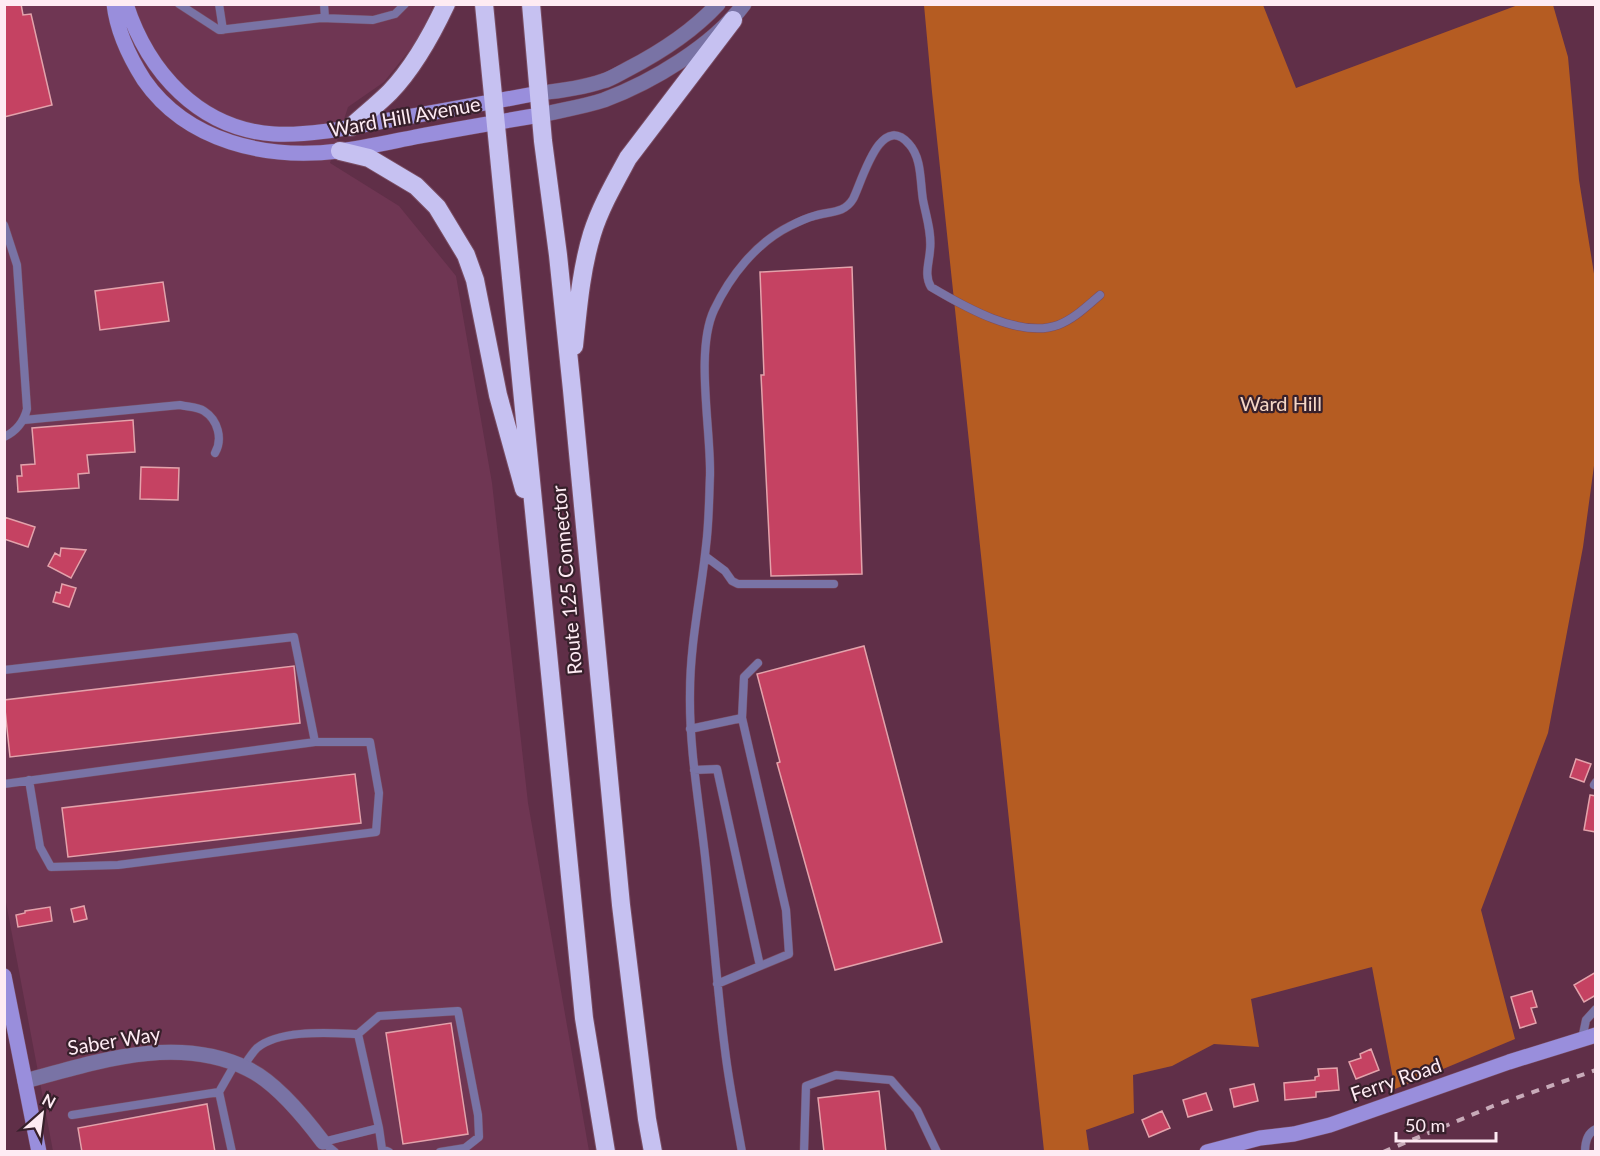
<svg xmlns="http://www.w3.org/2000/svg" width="1600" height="1156" viewBox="0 0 1600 1156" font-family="Lato,sans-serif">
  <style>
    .built { fill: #6f3653 }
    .forest { fill: #b55c22 }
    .building { fill: #c54262; stroke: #e3a2ab; stroke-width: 1.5 }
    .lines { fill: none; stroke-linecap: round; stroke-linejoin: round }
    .lane-casing { stroke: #794d63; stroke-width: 9 }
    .street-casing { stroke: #794d63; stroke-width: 16 }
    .secondary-casing { stroke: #794d63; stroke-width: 16 }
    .highway-casing { stroke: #794d63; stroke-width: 20 }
    .lane { stroke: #7973a5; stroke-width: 8 }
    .street { stroke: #7973a5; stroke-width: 15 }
    .secondary { stroke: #998edc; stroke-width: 15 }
    .highway { stroke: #c6c1f1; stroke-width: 18 }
    .rail { stroke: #c8abb9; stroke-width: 4; stroke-dasharray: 8 8; stroke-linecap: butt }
    .labels { text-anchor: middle; stroke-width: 4.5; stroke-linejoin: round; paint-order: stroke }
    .street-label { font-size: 20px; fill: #feebf3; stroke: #37202b }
    .park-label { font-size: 20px; fill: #f4d6c6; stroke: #37202b }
  </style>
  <rect width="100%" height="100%" fill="#602f48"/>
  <path class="built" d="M4,5H433L420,37L384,82L348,107L330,163L399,206L456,276L492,483L528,803L589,1151H53L4,892Z"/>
  <path class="forest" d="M924,5H1263L1296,88L1518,5H1553L1568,57L1579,180L1595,280L1596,451L1583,547L1548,733L1481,910L1515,1039L1395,1089L1372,967L1251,999L1259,1047L1214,1044L1172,1066L1133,1075L1134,1113L1086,1130L1089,1151H1044L932,92Z"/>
  <path class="building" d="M4,4H21L23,15L31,14L52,105L4,117Z
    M852,267L862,574L771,576L761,375H764L760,272Z
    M163,282L169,321L100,330L95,291Z
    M133,420L135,452L87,455L89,473L78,474L79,488L18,492L17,476H22L21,465L35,464L32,428Z
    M141,467L179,468L178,500L140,499Z
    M4,517L35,527L28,547L4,539Z
    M61,548L86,550L71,578L48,566L55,553L60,556Z
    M62,584L76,588L69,607L53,602L56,592L60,593Z
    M864,646L942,942L835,970L777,763L780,762L757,674Z
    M294,666L300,723L10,757L4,700Z
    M1576,759L1591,764L1584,782L1570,777Z
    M355,774L361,823L68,857L62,808Z
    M1590,795L1596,796V832L1584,830Z
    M84,906L87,919L74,922L71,909Z
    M50,907L52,921L18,927L16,915L25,913V911Z
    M1596,972V995L1584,1002L1574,985Z
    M1532,991L1537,1007L1531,1008L1536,1023L1520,1028L1511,997Z
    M451,1023L468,1134L403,1144L386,1033Z
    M1371,1049L1379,1070L1356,1079L1349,1062L1361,1058L1360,1054Z
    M1337,1068L1339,1090L1316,1092V1097L1285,1100L1284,1083L1315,1080V1077L1319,1076L1318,1069Z
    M1254,1084L1258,1101L1234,1107L1230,1089Z
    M879,1091L886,1152H824L818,1098Z
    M1206,1093L1212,1110L1188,1117L1183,1100Z
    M207,1104L215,1152H82L78,1128Z
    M1162,1111L1170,1128L1149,1137L1142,1120Z"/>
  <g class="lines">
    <defs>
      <path id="lane" d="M179,4L219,30L321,18L373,20L395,14L405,4
        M219,4L223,30
        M324,4L325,18
        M4,225L17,265L27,409C24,421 17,431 4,437
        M24,420L180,405C188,407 198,407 204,411C218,420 223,439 215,453
        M705,556L725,571L732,581L738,584H834
        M4,670L294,637L315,742L4,784
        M742,718L744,677L758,663
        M690,729L742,718L786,910L789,954L717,984
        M694,770L717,769L760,966
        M29,780L40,847L51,867L118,865L376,832L379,793L370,742H315
        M1594,785L1596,782
        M358,1034L379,1016L458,1011L478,1115L479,1137L465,1148L440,1152
        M1582,1039L1586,1020L1596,1009
        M243,1067C247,1061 252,1053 257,1048C280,1029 330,1033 358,1034L379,1128L323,1142
        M219,1092L232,1152
        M72,1115L219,1092L235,1064
        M379,1128L382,1149L389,1152
        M323,1142L335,1152
        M742,1152C736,1118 729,1084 725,1050C717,989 713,927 706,865C700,807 689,751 690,693C690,643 701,595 706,546C709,523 709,499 710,475C711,429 695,351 714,310C730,276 756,243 790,226C798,222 806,218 814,216C829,211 844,214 853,199C862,182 880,111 909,144C922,158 920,182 923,200C926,216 932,233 930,250C929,264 924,275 931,287C963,306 1020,339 1058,325C1074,319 1087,306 1100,295
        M804,1152L806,1086L836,1075L891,1080L917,1110L937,1152
        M1585,1152C1585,1143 1587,1133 1596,1129"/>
      <path id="street" d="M539,93C560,91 582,88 603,81C611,79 620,73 628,69C661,52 692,32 718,4
        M540,115C561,110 583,107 604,100C652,82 713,46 744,4
        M25,1081C96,1062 177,1034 248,1069C275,1082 305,1118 323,1142"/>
      <path id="secondary" d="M114,4C117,31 130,58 144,80C187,142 267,160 339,151C364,148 390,142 415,137C457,129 498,122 540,115
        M126,4C148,72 199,129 274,134C314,136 356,126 395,119C443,111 491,102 539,93
        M4,976L39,1152
        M1207,1152L1260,1138L1294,1134L1330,1125L1509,1062L1596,1035"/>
      <path id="highway" d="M484,4L584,1018L606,1152
        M531,4L543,141L558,255L572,390L621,905L647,1119L653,1152
        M351,127C364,115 378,104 390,92C414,67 431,36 446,4
        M340,151L369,158L416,186L437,207L466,255L475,280L498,395L524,489
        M574,346C578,308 581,270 592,234C600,208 615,182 628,158L733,20"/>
    </defs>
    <use href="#lane" class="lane-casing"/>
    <use href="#street" class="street-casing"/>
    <use href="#secondary" class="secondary-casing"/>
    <use href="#highway" class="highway-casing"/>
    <use href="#lane" class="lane"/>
    <use href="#street" class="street"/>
    <use href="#secondary" class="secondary"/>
    <use href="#highway" class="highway"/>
    <path class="rail" d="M1383,1152L1493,1106L1596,1070"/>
  </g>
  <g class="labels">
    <g class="street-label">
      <text transform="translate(405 117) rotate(-10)" y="7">Ward Hill Avenue</text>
      <text transform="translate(567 580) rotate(-95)" y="7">Route 125 Connector</text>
      <text transform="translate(114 1041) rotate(-9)" y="7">Saber Way</text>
      <text transform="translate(1396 1080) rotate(-19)" y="7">Ferry Road</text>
    </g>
    <g class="park-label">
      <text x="1281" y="411">Ward Hill</text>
    </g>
  </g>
  <rect width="1600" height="1156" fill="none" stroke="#feebf3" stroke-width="12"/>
  <g transform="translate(42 1114) rotate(28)" stroke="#37202b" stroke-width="4.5" paint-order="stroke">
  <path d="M0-4.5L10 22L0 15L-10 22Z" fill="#feebf3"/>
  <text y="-9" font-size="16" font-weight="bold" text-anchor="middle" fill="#feebf3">N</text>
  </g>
  <path d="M1396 1132v9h100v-9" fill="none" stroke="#feebf3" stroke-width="3"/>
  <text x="1405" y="1132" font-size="18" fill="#feebf3" stroke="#37202b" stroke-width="4.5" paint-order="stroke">50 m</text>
</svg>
